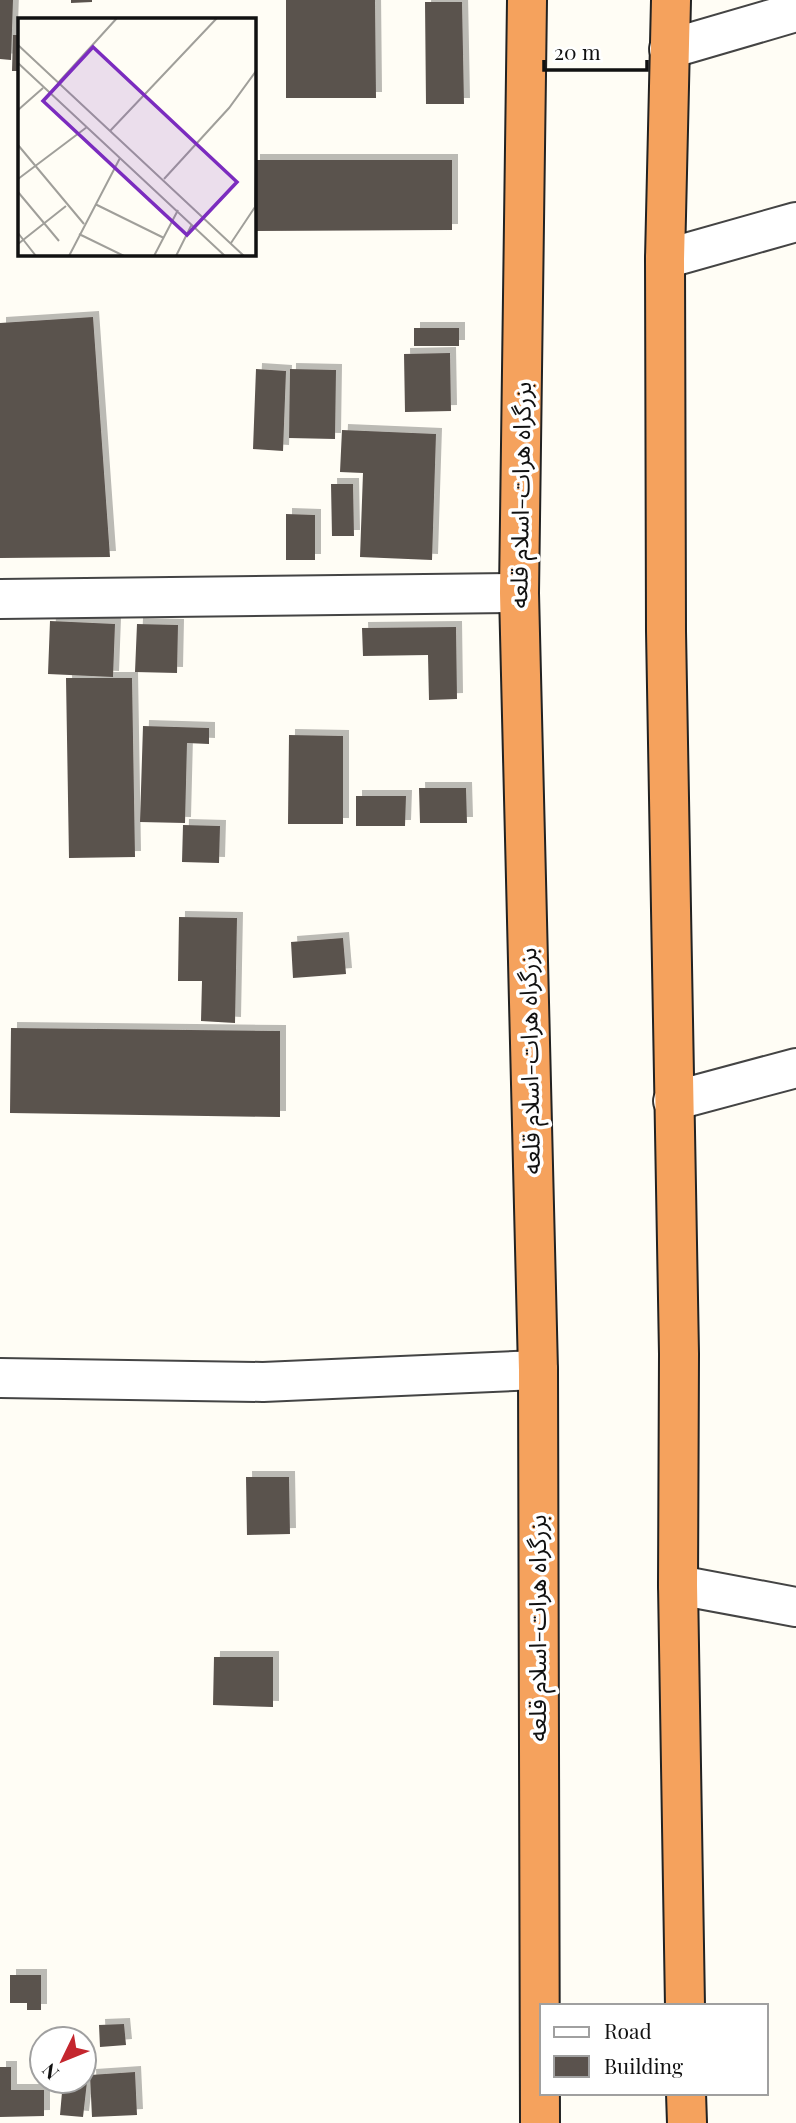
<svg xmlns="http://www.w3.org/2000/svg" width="796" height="2123" viewBox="0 0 796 2123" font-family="'Playfair Display','Noto Sans Arabic',serif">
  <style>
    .building { fill: #5a524d; filter: url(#shadow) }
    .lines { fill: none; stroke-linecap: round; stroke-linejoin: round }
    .minor-casing { stroke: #444; stroke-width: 42 }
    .highway-casing { stroke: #222; stroke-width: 42 }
    .minor { stroke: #fff; stroke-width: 38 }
    .highway { stroke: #f5a25d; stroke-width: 38 }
    .labels { text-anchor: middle; stroke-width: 7; stroke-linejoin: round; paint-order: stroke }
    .street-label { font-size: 24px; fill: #111; stroke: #fff }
    .inset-road { fill: none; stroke: #a09f9a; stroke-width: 2 }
    .view { fill: #7b2cbf; fill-opacity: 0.15; stroke: #7b2cbf; stroke-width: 3.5 }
    .inset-edge { fill: none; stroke: #111; stroke-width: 3.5 }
  </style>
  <defs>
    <filter id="shadow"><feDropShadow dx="6" dy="-6" stdDeviation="0" flood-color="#0004"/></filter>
  </defs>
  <rect width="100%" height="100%" fill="#fffdf5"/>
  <path class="building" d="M0,0H13L11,60L0,59Z
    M71,0H92V2L71,3Z
    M286,0H375L376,98H286Z
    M425,2H462L464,104H426Z
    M13,35H19V71H12Z
    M254,160H452V230L254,231Z
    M93,317L110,557L0,558V323Z
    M414,328H459V346H414Z
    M450,353L451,411L405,412L404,354Z
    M256,369L286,371L283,451L253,449Z
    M290,369L336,370L335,439L289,438Z
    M342,430L436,434L432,560L360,557L363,473L340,472Z
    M331,484H353L354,536H332Z
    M286,514L315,515V560H286Z
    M50,621L115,624L113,677L48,674Z
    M137,624L178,625L177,673L135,672Z
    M456,627L457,699L429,700L428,655L363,656L362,628Z
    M66,678H132L135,857L69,858Z
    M143,726L209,728V744L187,743L185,823L140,822Z
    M289,735L343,736V824H288Z
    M419,788H466L467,823H420Z
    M356,796H406L405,826H356Z
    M183,825L220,826L219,863L182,862Z
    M179,917L237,918L235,1023L201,1021L202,981H178Z
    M343,938L346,974L293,978L291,942Z
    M11,1028L280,1031V1117L10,1113Z
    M246,1477H289L290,1534L247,1535Z
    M214,1657H273V1707L213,1705Z
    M10,1975H41V2010H27V2003H10Z
    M124,2024L126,2045L100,2047L99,2025Z
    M84,2064H89L83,2117L60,2115L63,2081H84Z
    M0,2067H11V2090H44V2116L0,2117Z
    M135,2072L137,2115L92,2117L90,2075Z"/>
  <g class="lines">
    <defs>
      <path id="minor" d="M669,49L796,12
        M665,259L796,222
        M0,599L519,593
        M673,1101L796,1068
        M0,1378L263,1382L538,1370
        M678,1585L796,1607"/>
      <path id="highway" d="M527,0L519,593L538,1370L540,2123
        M671,0L665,259L666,631L679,1354L678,1585L685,2006
        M686,2093L687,2123"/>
    </defs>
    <use href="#minor" class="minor-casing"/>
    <use href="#highway" class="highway-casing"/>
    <use href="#minor" class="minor"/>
    <use href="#highway" class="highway"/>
  </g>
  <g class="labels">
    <g class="street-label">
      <text transform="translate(521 495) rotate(-89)" y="8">بزرگراه هرات-اسلام قلعه</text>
      <text transform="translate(530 1061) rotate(-91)" y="8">بزرگراه هرات-اسلام قلعه</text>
      <text transform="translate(538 1628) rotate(-90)" y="8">بزرگراه هرات-اسلام قلعه</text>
    </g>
  </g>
  <g transform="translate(18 18)">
    <rect width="238" height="238" fill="#fffdf5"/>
    <path class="inset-road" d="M0,27L226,238M0,45L207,238M40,65L99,0M0,92L25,70M92,113L199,0M0,127L66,206M0,161L69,109M146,161L211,90L238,53M0,174L41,223M77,186L146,220M0,215L18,238M61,216L106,238M213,225L237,189L238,145M0,226L48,188M51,238L102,140M136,238L160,192M158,238L174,206"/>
    <path class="view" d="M75,29L219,164L169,217L25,83Z"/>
    <rect width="238" height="238" class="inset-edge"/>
  </g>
  <rect x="540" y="2004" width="228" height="91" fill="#ffffff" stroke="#a0a0a0" stroke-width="2"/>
  <rect x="554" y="2027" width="35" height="10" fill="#ffffff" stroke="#a0a0a0" stroke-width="2"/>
  <text x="604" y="2039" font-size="21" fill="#111111">Road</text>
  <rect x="554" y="2056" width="35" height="21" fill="#5a524d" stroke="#a0a0a0" stroke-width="2"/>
  <text x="604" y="2074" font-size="21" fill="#111111">Building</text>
  <g transform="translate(63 2060) rotate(227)"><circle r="33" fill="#ffffff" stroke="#a0a0a0" stroke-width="2"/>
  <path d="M0-5L12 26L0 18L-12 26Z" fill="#c4262e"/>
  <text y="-10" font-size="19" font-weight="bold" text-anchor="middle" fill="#111111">N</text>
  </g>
  <path d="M544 60v10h103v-10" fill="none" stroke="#111111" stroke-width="3.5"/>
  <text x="554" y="60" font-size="21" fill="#111111" stroke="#ffffff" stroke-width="5" paint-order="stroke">20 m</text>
</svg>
